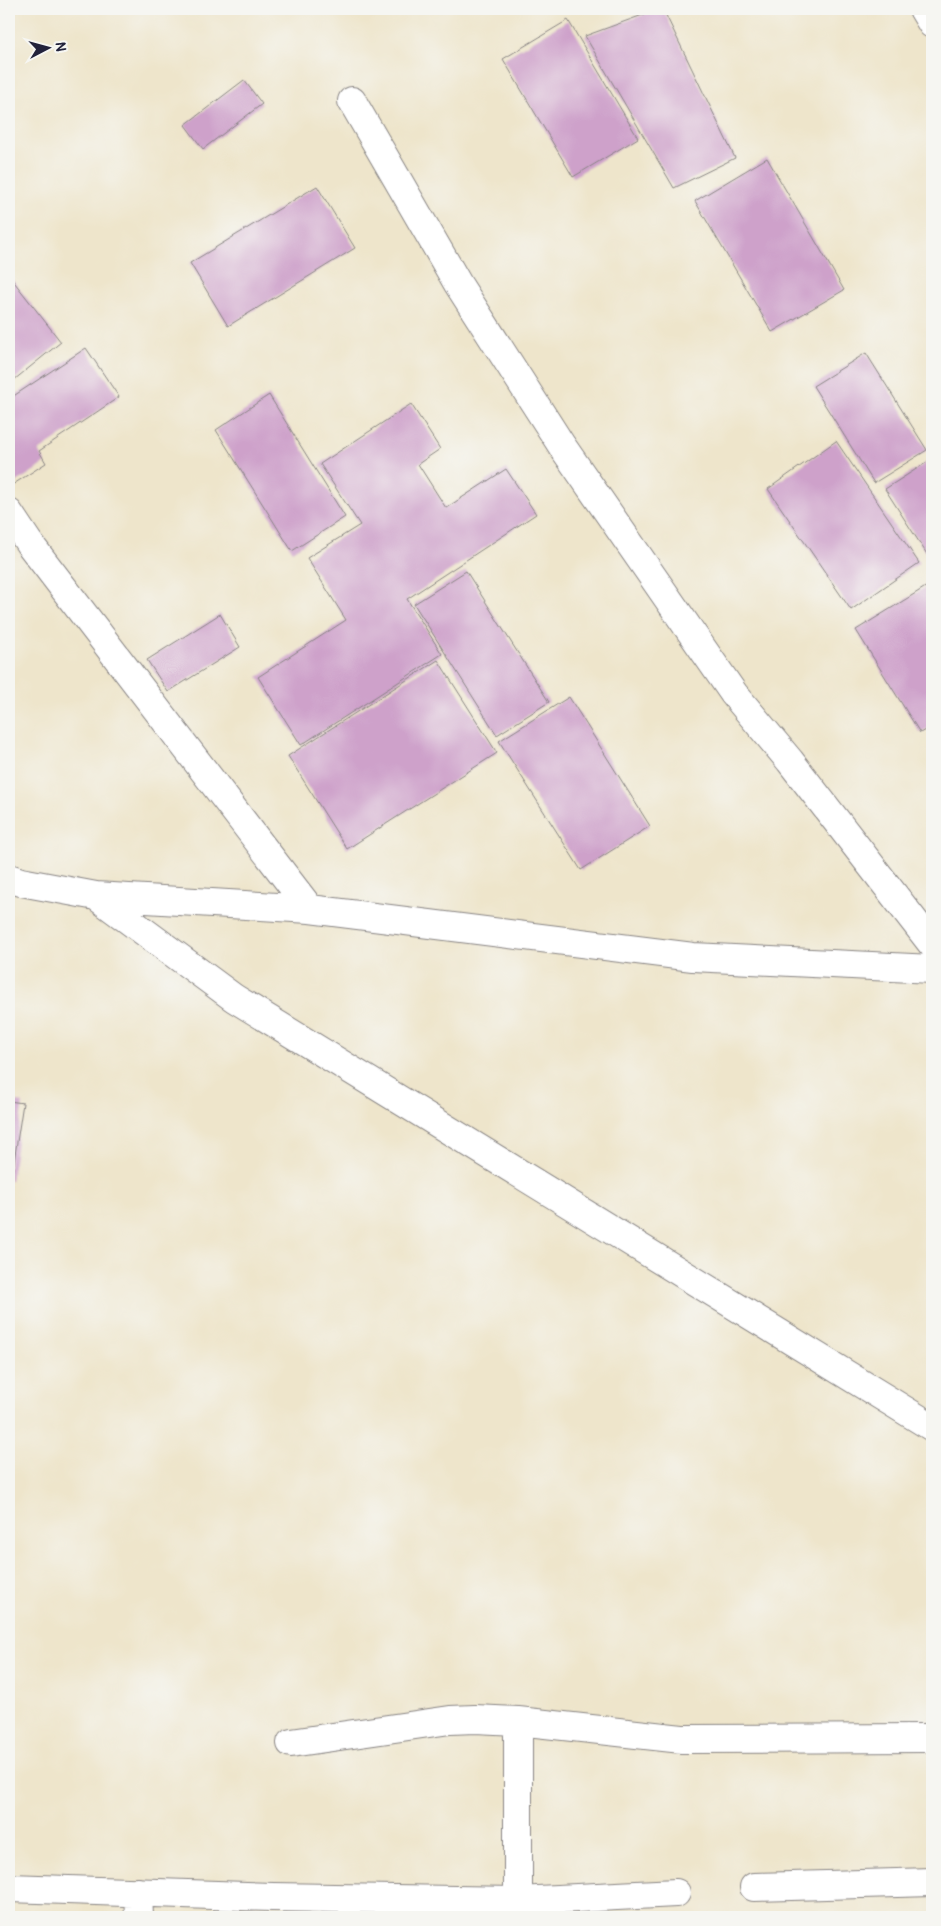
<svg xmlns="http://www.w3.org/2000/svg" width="941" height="1926" viewBox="0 0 941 1926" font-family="Pangolin,sans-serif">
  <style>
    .building { fill: #cea1ca }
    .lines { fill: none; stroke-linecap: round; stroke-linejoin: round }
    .minor-casing { stroke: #888483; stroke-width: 30 }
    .minor { stroke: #fff; stroke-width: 28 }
  </style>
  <rect width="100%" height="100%" fill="#f6f6f2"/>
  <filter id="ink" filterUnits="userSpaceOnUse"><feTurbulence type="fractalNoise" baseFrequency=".02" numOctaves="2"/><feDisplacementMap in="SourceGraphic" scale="10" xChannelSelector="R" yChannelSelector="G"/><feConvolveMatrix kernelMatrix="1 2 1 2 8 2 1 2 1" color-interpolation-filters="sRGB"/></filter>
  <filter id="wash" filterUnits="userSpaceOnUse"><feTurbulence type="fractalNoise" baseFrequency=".0096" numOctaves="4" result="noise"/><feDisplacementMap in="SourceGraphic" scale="20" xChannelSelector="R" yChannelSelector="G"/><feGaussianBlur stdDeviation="1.12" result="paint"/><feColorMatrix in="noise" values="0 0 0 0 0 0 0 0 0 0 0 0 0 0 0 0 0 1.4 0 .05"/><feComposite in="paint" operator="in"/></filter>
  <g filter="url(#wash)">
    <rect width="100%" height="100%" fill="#eee5cb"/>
    <g id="blocks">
      <path class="building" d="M659,9H663L735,158L674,188L585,36Z
        M568,20L638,138L573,177L503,59Z
        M244,80L262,104L203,149L185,125Z
        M767,158L844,290L772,332L695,201Z
        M317,186L355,248L228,326L190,263Z
        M11,278L61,342L9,384V279Z
        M86,348L119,397L39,451L46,463L9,487V399Z
        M866,353L927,450L874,483L813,386Z
        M269,395L345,517L292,551L216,430Z
        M411,404L440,449L418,464L446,508L506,469L536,514L407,599L442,654L301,745L258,677L346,620L307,558L360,525L320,464Z
        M836,441L919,563L851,610L768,489Z
        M932,459V562L885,489Z
        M466,571L549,702L497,735L414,604Z
        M932,583V726L920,733L856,630Z
        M220,614L240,647L168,692L147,660Z
        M438,660L497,753L347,849L288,756Z
        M569,697L650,826L581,870L499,741Z
        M9,1101L23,1103L11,1181H9Z"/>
    </g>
  </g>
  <g filter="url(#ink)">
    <use href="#blocks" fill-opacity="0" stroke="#888483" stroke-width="1"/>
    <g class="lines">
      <defs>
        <path id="minor" d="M923,9L932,24
          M352,101L458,284L562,446L734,694L790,761L932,944
          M9,513L29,543L310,909
          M9,878L21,882L96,896L310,909L693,957L932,969
          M96,896L234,998L932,1427
          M291,1743L450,1720L475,1719L518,1721L682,1739L932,1738
          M754,1887L932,1882
          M9,1888L273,1897L518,1901L676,1893
          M138,1892L139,1917
          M518,1917V1721"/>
      </defs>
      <use href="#minor" class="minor-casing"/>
      <use href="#minor" class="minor"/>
    </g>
  </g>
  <rect width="941" height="1926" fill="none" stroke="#f6f6f2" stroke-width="30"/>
  <g transform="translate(48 48) rotate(84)" stroke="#f6f6f2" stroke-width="4" paint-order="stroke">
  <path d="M0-4L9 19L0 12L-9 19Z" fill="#22223b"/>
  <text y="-8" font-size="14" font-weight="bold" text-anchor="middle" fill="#22223b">N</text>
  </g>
</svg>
